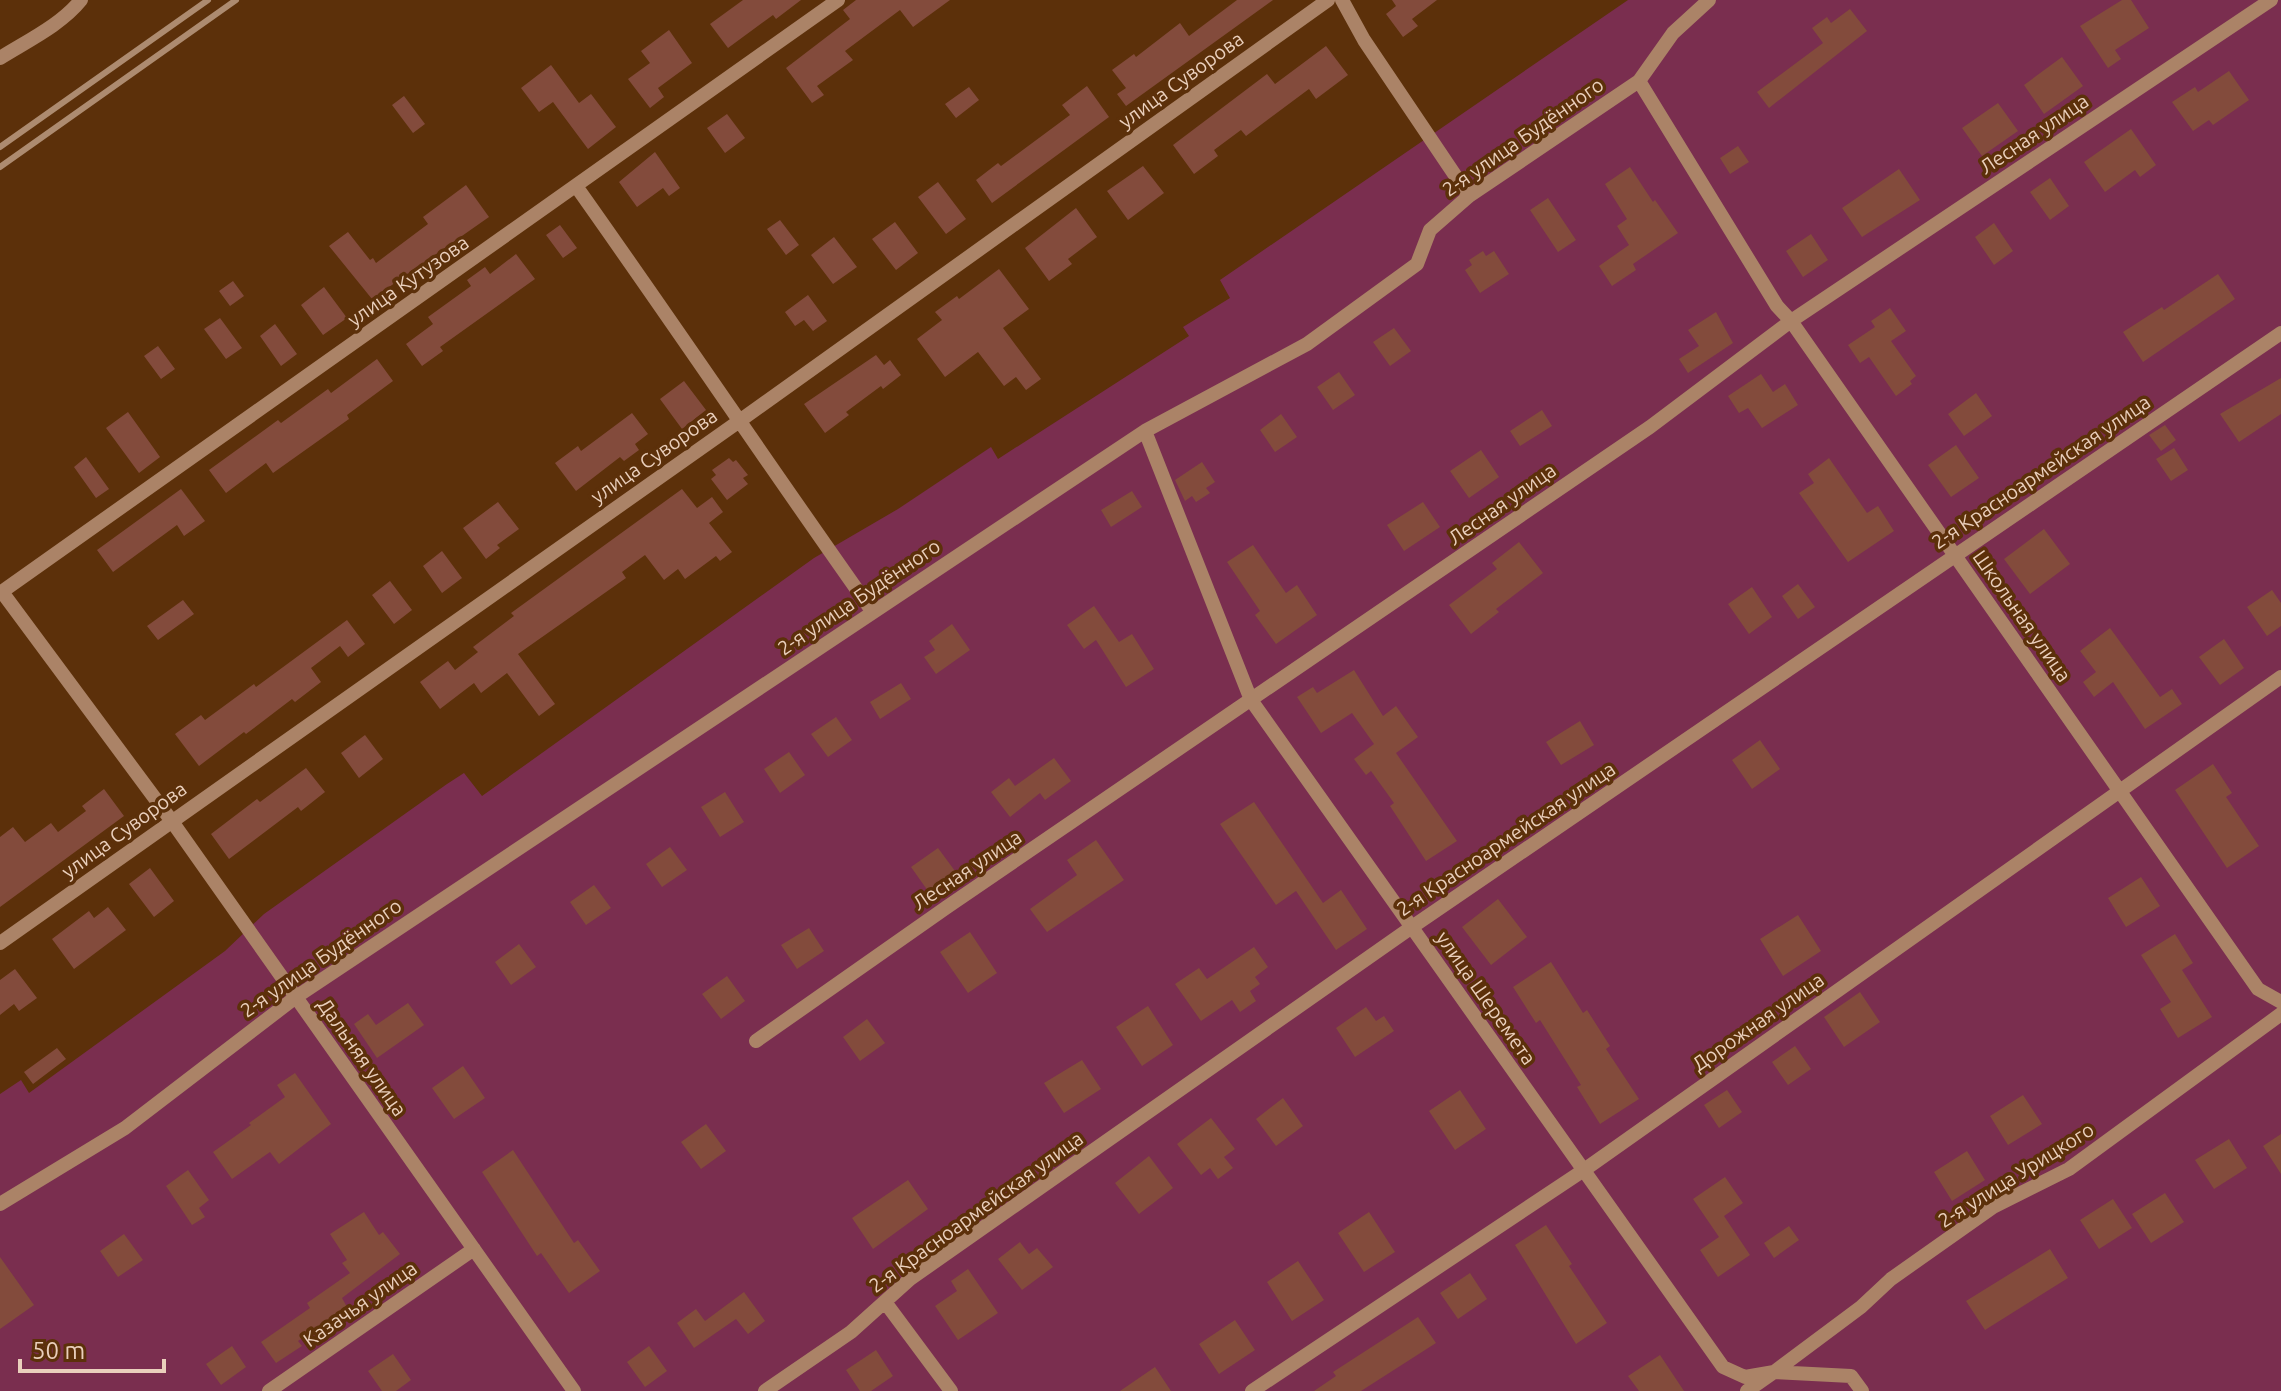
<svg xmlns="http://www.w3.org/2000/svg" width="2281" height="1391" viewBox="0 0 2281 1391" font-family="Ubuntu,sans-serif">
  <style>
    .green { fill: #7a2e4f }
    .building { fill: #834b3c }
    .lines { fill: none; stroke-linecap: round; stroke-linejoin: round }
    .minor { stroke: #ab8367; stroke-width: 14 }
    .rail { stroke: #ad8b70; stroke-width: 6 }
    .labels { text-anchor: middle; stroke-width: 7; stroke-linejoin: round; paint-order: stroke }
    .street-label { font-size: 20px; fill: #eacfbc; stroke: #5c300a }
  </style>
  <rect width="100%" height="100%" fill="#5c300a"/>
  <path class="green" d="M1628,0H2281V1391H0V1094L21,1080L29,1093L225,951L264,914L447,784L464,773L482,796L814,558L898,509L991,447L998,459L1189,336L1183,327L1230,298L1220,280Z"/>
  <path class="building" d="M743,0H801L776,19L773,15L728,48L710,24Z
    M856,0H950L913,27L900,10L845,51L853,60L817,86L824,95L812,103L786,68L850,19L843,10Z
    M1237,0H1273L1126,106L1117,94L1126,88L1112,70L1134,54L1136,57L1180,23L1189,36Z
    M1392,0H1437L1412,19L1418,26L1403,37L1386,14L1396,6Z
    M2122,0H2131L2149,28L2115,50L2121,59L2108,68L2080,26Z
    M1850,9L1867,31L1769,108L1757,92L1823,43L1812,28L1827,17L1831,23Z
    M669,30L692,63L658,88L664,97L650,108L628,79L650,63L641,51Z
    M1326,46L1348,75L1316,99L1309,89L1246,136L1241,130L1214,150L1218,156L1194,174L1173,145L1267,74L1275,84Z
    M2062,57L2083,86L2044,114L2024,85Z
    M551,65L579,103L591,94L616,127L588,149L553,102L539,112L521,88Z
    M2229,71L2249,100L2213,125L2209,120L2193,131L2172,102L2195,87L2198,92Z
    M1087,86L1109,117L992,203L976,180L998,163L1001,166L1070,115L1062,105Z
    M969,87L979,100L956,118L945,104Z
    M404,96L425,124L413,133L392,105Z
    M1998,103L2018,131L1982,156L1962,128Z
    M727,114L745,138L725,153L707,128Z
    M2131,129L2156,165L2140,177L2135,170L2105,192L2084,162Z
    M1738,146L1749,162L1730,174L1720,158Z
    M655,152L680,188L669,196L663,188L637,207L619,182Z
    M1143,166L1164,193L1128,220L1107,191Z
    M1630,167L1653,202L1655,200L1678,233L1633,264L1636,270L1612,286L1599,266L1629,245L1617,226L1627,219L1605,184Z
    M1899,169L1920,200L1862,237L1842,208Z
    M2050,178L2069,206L2050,220L2030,192Z
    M938,182L966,219L946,234L918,197Z
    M466,185L489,217L372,299L329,246L348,232L370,260L373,258L376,263L428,224L423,217Z
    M1548,198L1576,240L1558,252L1530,210Z
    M1076,208L1097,237L1068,259L1072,264L1049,281L1025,248Z
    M780,220L799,245L786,255L767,229Z
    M895,222L918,253L896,270L872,239Z
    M1994,223L2013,251L1994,265L1975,237Z
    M560,225L577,248L563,258L546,235Z
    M1811,234L1828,260L1803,277L1786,251Z
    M834,237L857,267L833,284L811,255Z
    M1483,251L1486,256L1494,251L1509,274L1480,293L1465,270L1472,265L1469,260Z
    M516,254L535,279L440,347L443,351L422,366L406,344L433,324L428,317L471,286L467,280L485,267L490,274Z
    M999,269L1029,309L1003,328L1041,379L1026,390L1016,377L1004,386L978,352L945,377L917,339L942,320L935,312L957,296L959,299Z
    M2218,274L2235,299L2143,362L2123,332L2162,307L2164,310Z
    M233,281L244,296L230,306L219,291Z
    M324,287L347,318L323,335L301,305Z
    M808,295L827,321L813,331L804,320L795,326L785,312Z
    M1890,308L1906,331L1891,341L1916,376L1910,381L1912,384L1896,396L1869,357L1860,363L1848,345L1875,327L1871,321Z
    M1716,312L1733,343L1688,373L1679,359L1699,346L1688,330Z
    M220,318L242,348L226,359L204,329Z
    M275,324L297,354L281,366L260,336Z
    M1394,328L1411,351L1390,366L1373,342Z
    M158,346L175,369L161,379L144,356Z
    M876,355L884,365L890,360L901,375L883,389L881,386L846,412L849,415L825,433L804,404Z
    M377,359L393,381L347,415L349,419L273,473L266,463L226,493L209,470L278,420L281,423L328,389L331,393Z
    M1339,372L1355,395L1333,410L1317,387Z
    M1761,374L1773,392L1785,384L1798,405L1762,428L1748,408L1739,413L1728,396Z
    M2281,378V414L2239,442L2220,414Z
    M684,381L706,410L682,429L660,399Z
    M1976,393L1992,416L1964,436L1948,414Z
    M1542,410L1552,426L1520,446L1510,431Z
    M128,412L160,457L139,473L106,428Z
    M632,413L648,434L635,444L639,450L624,461L620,457L576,491L555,463L578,446L581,451Z
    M1281,414L1297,437L1275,452L1260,430Z
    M2165,425L2176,440L2161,451L2149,435Z
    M1956,445L1979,478L1951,497L1928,465Z
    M2174,448L2188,470L2171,481L2156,459Z
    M1481,450L1499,477L1469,498L1450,471Z
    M86,457L109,489L96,498L74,467Z
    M729,458L733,462L736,460L748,475L743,478L748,484L727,500L711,479L716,475L712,470Z
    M1829,458L1867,513L1878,506L1894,531L1848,562L1799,493L1814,483L1808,474Z
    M1202,462L1215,482L1206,488L1210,493L1196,502L1192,496L1185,501L1175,480Z
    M181,489L205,521L184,536L177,525L113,572L97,550Z
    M682,489L697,508L712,497L723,512L709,523L732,552L720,561L716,556L685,579L678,569L664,580L645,555L622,572L626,578L518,654L555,704L539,716L507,673L481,693L474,683L440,709L420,682L448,661L455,670L478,652L473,647L514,616L511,613Z
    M1132,491L1142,507L1111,527L1101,510Z
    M498,502L519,529L497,545L500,548L486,559L463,528Z
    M1423,502L1440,527L1404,551L1387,525Z
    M2044,529L2070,564L2030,594L2004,559Z
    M1519,542L1543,573L1496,609L1499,612L1471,634L1449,605L1497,569L1492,563Z
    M1253,545L1286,593L1297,585L1317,615L1276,644L1255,615L1260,611L1227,562Z
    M442,551L462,578L442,593L423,566Z
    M390,581L412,610L394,624L372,595Z
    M1798,584L1815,607L1798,619L1782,596Z
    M1752,587L1772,617L1749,634L1728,604Z
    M2272,590L2281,603V626L2267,636L2247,607Z
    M183,600L194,614L158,640L147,626Z
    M1094,606L1119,642L1132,634L1154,669L1126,687L1096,640L1084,649L1067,625Z
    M347,620L365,644L348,657L340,646L311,668L321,682L295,702L292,699L246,734L244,732L199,766L175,734L201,715L205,720L254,684L256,687Z
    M952,624L970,650L936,674L924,657L935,650L929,641Z
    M2110,628L2160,697L2172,689L2182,704L2145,729L2113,682L2094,697L2083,682L2096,672L2080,651Z
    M2224,639L2244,668L2220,685L2199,657Z
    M1354,670L1383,716L1396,706L1418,737L1396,753L1457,841L1426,861L1390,806L1394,803L1371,771L1366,775L1354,759L1374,744L1352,713L1321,733L1297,697L1313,687L1317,693Z
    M901,683L911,699L880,719L870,702Z
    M836,717L852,740L828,757L811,734Z
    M1580,721L1594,745L1561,765L1546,742Z
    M365,735L383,759L359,778L341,753Z
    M1760,740L1780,769L1752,789L1732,760Z
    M789,752L805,775L780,793L764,769Z
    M1054,758L1071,781L1045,800L1040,793L1010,817L991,792L1009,778L1015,786Z
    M2213,764L2232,793L2226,797L2259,846L2227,868L2175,790Z
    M306,768L325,792L301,811L298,807L229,859L211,834L257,799L260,802Z
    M104,789L124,816L0,907V837L13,827L25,842L51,823L58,832L86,811L82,806Z
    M725,792L744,822L720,837L701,807Z
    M1254,802L1323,903L1341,890L1367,929L1336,950L1296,891L1276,905L1220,824Z
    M1096,840L1124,880L1047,932L1030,909L1077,875L1067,860Z
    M670,847L687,870L662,887L646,864Z
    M938,848L955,871L928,891L911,867Z
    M150,868L174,901L154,917L129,884Z
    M2141,877L2160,906L2126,927L2108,898Z
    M594,885L611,908L586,925L570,902Z
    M1498,899L1527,937L1491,965L1462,927Z
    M108,907L126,930L74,969L52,939L89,911L94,918Z
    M1798,915L1821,951L1783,976L1760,939Z
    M809,928L824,951L797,969L781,945Z
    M970,932L997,973L968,993L940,952Z
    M2175,934L2193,963L2182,970L2212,1017L2178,1038L2160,1009L2171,1002L2141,955Z
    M519,944L536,967L511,985L495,962Z
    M1254,947L1268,967L1255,977L1260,984L1250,991L1256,1001L1240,1012L1232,1000L1201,1021L1175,984L1199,968L1207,979Z
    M1551,962L1583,1013L1587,1010L1610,1046L1606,1049L1639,1099L1600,1124L1577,1087L1581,1085L1540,1020L1536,1023L1513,987Z
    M15,969L37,998L19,1011L14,1004L0,1015V980Z
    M727,976L745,1001L721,1019L702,994Z
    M1860,992L1880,1022L1844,1047L1824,1017Z
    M408,1003L424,1025L377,1058L354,1024L368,1014L376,1025Z
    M1148,1006L1173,1045L1142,1066L1116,1027Z
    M1366,1007L1376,1021L1384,1016L1394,1031L1355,1057L1336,1028Z
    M867,1019L885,1043L860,1061L843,1037Z
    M1795,1046L1811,1069L1788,1085L1772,1062Z
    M57,1048L66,1059L33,1084L24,1072Z
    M1082,1060L1101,1089L1064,1113L1044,1083Z
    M463,1066L485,1098L454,1119L432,1088Z
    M295,1073L331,1124L279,1164L270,1152L232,1179L213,1152L251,1125L249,1123L285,1097L277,1085Z
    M1460,1090L1486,1129L1455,1150L1429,1111Z
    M1727,1090L1742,1112L1719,1128L1704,1105Z
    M2023,1095L2042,1124L2008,1145L1990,1116Z
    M1283,1098L1303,1126L1276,1146L1256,1119Z
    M1211,1118L1235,1149L1224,1157L1233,1168L1218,1179L1210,1168L1201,1175L1177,1144Z
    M706,1124L726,1151L701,1169L681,1142Z
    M2281,1134V1174L2263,1146Z
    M2229,1139L2247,1168L2214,1189L2195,1160Z
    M513,1150L574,1243L578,1240L600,1271L569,1293L541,1253L537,1256L482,1172Z
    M1967,1151L1985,1180L1952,1201L1934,1172Z
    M1149,1156L1173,1188L1139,1214L1115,1183Z
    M188,1170L209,1200L199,1208L205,1217L192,1225L166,1186Z
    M1725,1177L1743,1203L1724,1216L1750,1255L1718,1277L1700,1250L1719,1237L1693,1199Z
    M908,1180L928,1209L873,1249L852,1218Z
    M2165,1193L2184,1222L2151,1243L2132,1214Z
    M2113,1199L2132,1228L2099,1249L2080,1220Z
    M364,1212L379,1235L383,1232L400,1254L342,1298L347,1307L298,1341L302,1346L276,1363L261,1342L310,1308L307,1303L350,1273L342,1263L347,1260L330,1234Z
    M1369,1212L1395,1252L1364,1272L1338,1233Z
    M1546,1225L1572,1264L1569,1266L1607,1323L1576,1344L1515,1245Z
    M1789,1226L1799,1240L1774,1258L1764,1243Z
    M124,1234L143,1260L118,1277L100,1251Z
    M1020,1242L1029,1254L1037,1248L1053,1267L1022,1290L998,1259Z
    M2050,1249L2068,1278L1985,1330L1966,1301Z
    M0,1257L34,1305L0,1329Z
    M1298,1261L1324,1300L1292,1321L1267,1282Z
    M968,1269L998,1313L958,1340L935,1306L957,1291L951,1281Z
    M1470,1273L1487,1299L1458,1319L1440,1293Z
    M744,1292L765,1321L748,1334L736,1319L694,1348L677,1323L696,1309L705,1321Z
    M1418,1317L1436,1343L1361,1391H1314L1336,1376L1333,1372Z
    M1235,1320L1255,1350L1219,1374L1199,1344Z
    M232,1346L246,1367L221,1385L206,1364Z
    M649,1346L667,1371L645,1387L627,1362Z
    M876,1350L893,1376L871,1391H860L846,1370Z
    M393,1354L411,1380L396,1391H382L368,1371Z
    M1660,1355L1684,1391H1639L1628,1376Z
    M1155,1367L1171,1391H1120Z"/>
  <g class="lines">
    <path class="minor" d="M1342,0L1364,40L1469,196
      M0,58C27,41 61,25 81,0
      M1639,81L1777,306L1791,321L2258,989L2281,1002
      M576,186C676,327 772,470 872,611
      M1145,431L1251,700L1723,1367L1745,1377L1774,1372L1747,1391
      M2,592L171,820L574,1391
      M0,593L838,0
      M0,943L738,422L1328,0
      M756,1041L947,907L1650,427L1791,321L2271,0
      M0,1204L125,1128L296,997L1145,431L1307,344L1417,264L1430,230L1469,196L1639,81L1673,33L1709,0
      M885,1302L951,1391
      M1774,1372L1861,1307L1891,1279L1993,1207L2069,1169L2281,1014
      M1774,1372L1851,1376L1862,1391
      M269,1391L474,1249
      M765,1391L851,1332L910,1279L1412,927L2281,333
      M1252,1391L1584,1170L2281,677"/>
    <path class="rail" d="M0,147L208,0
      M0,167L236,0"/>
  </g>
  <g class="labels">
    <g class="street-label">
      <text transform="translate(1181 80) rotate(-36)" y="7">улица Суворова</text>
      <text transform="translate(2034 134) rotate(-34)" y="7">Лесная улица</text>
      <text transform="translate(1523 137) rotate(-35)" y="7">2-я улица Будённого</text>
      <text transform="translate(408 281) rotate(-35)" y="7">улица Кутузова</text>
      <text transform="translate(654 456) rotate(-35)" y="7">улица Суворова</text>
      <text transform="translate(2041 472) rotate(-34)" y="7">2-я Красноармейская улица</text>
      <text transform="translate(1502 504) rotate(-35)" y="7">Лесная улица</text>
      <text transform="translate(859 597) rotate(-34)" y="7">2-я улица Будённого</text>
      <text transform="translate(2022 616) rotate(55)" y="7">Школьная улица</text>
      <text transform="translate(124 830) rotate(-36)" y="7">улица Суворова</text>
      <text transform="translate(1506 839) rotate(-34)" y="7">2-я Красноармейская улица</text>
      <text transform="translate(967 870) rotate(-34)" y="7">Лесная улица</text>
      <text transform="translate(321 958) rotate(-35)" y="7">2-я улица Будённого</text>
      <text transform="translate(1486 998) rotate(55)" y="7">улица Шеремета</text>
      <text transform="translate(1758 1022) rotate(-35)" y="7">Дорожная улица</text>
      <text transform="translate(362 1057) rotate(55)" y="7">Дальняя улица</text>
      <text transform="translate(2016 1175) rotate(-32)" y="7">2-я улица Урицкого</text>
      <text transform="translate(976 1212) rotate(-36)" y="7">2-я Красноармейская улица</text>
      <text transform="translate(360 1304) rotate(-35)" y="7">Казачья улица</text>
    </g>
  </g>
  <path d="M20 1359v12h144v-12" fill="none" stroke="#eacfbc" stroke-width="4"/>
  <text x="32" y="1359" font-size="24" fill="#eacfbc" stroke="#5c300a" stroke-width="6" paint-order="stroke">50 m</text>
</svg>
